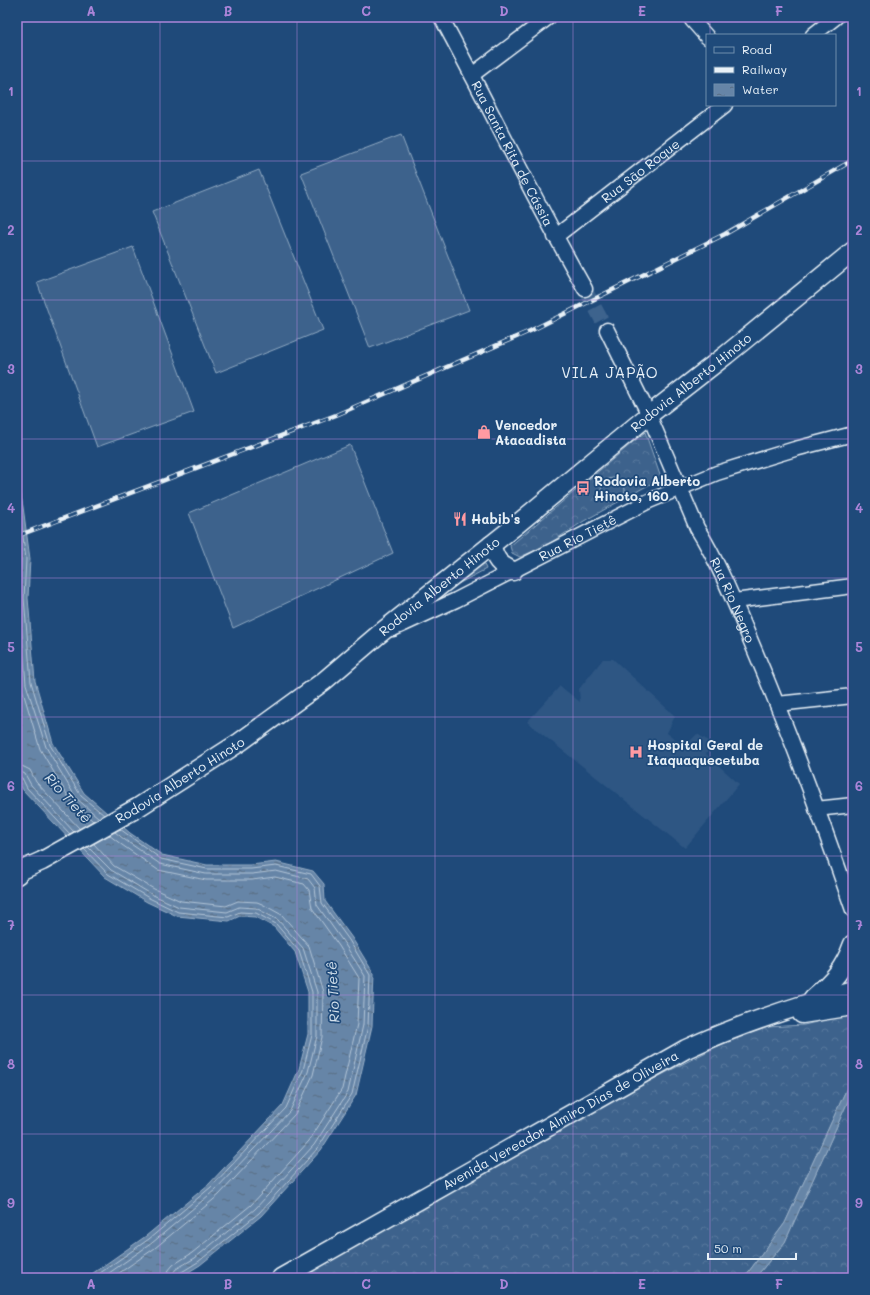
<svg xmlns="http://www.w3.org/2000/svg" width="870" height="1295" viewBox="0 0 870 1295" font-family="Mali,sans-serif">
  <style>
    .built { fill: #2e5683 }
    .grass { fill: url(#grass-tufts); stroke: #92aac2 }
    .forest { fill: url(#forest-crowns); stroke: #92aac2 }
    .pitch { fill: #3c628c; stroke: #92aac2 }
    .water { fill: url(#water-ripples); stroke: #9ab0c7 }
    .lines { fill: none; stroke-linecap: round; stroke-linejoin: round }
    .shore { stroke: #b4c6d8; stroke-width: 1 }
    .minor-tunnel { stroke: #3d638d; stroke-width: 14; stroke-dasharray: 14 7; stroke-linecap: butt }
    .minor-casing { stroke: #e8f1f8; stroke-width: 17 }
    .major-casing { stroke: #e8f1f8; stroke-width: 21 }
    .minor { stroke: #1f4a7a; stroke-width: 14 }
    .major { stroke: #1f4a7a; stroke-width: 18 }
    .rail-casing { stroke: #e8f1f8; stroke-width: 4.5 }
    .rail { stroke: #1f4a7a; stroke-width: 3; stroke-dasharray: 9; stroke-linecap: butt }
    .grid { fill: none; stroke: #ac85d9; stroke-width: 1; stroke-opacity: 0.55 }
    .labels { text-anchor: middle; stroke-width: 3.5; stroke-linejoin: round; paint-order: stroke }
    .street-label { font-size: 13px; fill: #e8f1f8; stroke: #1f4a7a }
    .poi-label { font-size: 13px; font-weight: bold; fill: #e8f1f8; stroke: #1f4a7a; text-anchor: start }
    .water-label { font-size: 14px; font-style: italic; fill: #d4e1ec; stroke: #1f4a7a }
    .quarter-label { font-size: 15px; letter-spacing: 1px; fill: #e8f1f8; stroke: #1f4a7a }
    .neatline { fill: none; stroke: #ac85d9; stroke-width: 1.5 }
    .grid-label { font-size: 13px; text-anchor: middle; font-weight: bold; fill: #ac85d9 }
  </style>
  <defs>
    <pattern id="grass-tufts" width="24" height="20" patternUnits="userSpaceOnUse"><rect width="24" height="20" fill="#3c628c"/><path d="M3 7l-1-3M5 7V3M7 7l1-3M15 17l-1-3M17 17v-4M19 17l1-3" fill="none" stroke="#58799d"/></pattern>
    <pattern id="forest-crowns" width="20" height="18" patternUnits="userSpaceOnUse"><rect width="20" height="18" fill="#3c628c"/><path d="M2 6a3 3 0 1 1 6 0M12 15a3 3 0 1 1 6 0" fill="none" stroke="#58799d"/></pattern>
    <pattern id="water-ripples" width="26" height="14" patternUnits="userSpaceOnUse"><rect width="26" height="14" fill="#6685a7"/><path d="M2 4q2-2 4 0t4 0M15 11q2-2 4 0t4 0" fill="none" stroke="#596d82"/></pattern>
  </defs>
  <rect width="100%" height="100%" fill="#1f4a7a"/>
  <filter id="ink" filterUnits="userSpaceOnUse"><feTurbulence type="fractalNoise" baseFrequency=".025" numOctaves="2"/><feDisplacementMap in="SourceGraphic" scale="8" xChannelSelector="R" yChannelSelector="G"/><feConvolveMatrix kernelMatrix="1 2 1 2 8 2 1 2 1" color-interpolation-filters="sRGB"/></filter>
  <g filter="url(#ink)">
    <path class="built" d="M603,659H613L675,716L667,733L690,750V741L697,734L714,744L706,754L739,784L685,848L527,722L560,686L580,702L579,689Z"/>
    <path class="grass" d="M483,562L486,569L458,584L456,582Z"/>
    <path class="forest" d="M645,432L661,478L584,521L547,545L520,557L512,553L510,546Z
      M853,1013V1075L785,1223L744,1278H305L304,1273L632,1090L749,1030L767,1027L804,1025Z
      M853,1090V1278H755L785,1242Z"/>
    <path class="pitch" d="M401,135L469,310L370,348L301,173Z
      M259,170L323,330L216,373L152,212Z
      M133,247L194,412L97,447L37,282Z
      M350,445L393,553L233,628L189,513Z
      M601 490a12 12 0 1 1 24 0a12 12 0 1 1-24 0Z"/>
    <path class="water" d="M17,472L23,507L30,559L28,598L35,681L53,743L84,793L130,833L162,855L207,865H251L276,862L313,871L324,884L325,901L352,938L374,974L372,1026L356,1095L321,1150L261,1216L200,1265L179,1278H86L146,1236L209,1184L283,1105L299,1069L308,1034V992L295,952L274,927L255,917L240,916L229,921L177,916L147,902L105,877L23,790L17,777Z
      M853,1075V1090L785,1242L755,1278H744L785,1223Z"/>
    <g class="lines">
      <path class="shore" d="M17,494L26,559L24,598L31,682L50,745L81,796L104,815
        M17,529L21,560L19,599L26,684L46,747L76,798L99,818
        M17,648L21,685L40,749L71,801L93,821
        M17,765L24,767L30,770L36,782L80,829
        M17,771L21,772L25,774L31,785L74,832
        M17,776L22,778L27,788L70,834
        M120,829L161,859L207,869H251L276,866L311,874L320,886L322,903L349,940L370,975L368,1026L352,1094L318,1148L259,1213L198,1262L180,1273L178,1278
        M115,832L125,840L160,864L206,874H252L276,871L308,879L315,888L317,905L344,943L365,976L363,1025L348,1092L314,1145L255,1209L195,1258L176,1269L173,1273V1278
        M109,835L122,845L158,870L206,880H252L275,877L304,884L309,890L312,908L339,946L359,978L357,1024L342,1089L309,1141L251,1205L192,1253L173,1265L168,1271L167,1278
        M94,844L114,866L154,889L181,901L226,906L238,901L257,902L262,904L282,915L309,946L323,992L322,1037L313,1075L295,1114L219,1195L155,1248L112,1278
        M88,847L111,870L151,894L179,907L227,912L239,907L256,908L278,920L303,948L317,992V1036L308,1072L290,1111L215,1190L152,1243L102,1278
        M84,849L108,874L149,898L178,912L228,917L240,912L256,913L276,924L299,951L312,992V1035L303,1070L286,1108L211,1187L149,1239L93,1278"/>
      <path class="minor-tunnel" d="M585,289L607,330"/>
      <defs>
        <g id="minor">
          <path id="s1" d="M441,17C490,107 534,200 585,289"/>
          <path d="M692,20L707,37"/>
          <path d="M813,35L836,17"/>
          <path d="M472,75L549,17"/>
          <path id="s2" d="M555,237L725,105"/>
          <path id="s3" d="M607,330L649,415L697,528C720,565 738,611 755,651C791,736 823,823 853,910"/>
          <path d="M734,601L853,586"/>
          <path id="s4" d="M393,629L456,600L649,501L717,473L795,449L853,434"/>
          <path d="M777,704L853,696"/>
          <path d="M816,809L853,805"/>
        </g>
        <g id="major">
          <path d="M491,545C496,560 498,564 513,571"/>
          <path id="s5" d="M17,875L22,870L42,861L137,808L240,742L324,681L378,635L515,526L649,415L726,355L853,251"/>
          <path d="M813,998C833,981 844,969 853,944"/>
          <path d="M802,1014L853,1006"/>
          <path id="s6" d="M281,1278L686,1049C740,1024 796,1006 853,990"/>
        </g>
      </defs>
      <use href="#minor" class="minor-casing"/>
      <use href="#major" class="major-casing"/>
      <use href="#minor" class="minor"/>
      <use href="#major" class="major"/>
      <defs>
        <path id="rail" d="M17,536L336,415L530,331L725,234L853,160"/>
      </defs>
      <use href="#rail" class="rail-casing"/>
      <use href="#rail" class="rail"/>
    </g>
  </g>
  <path class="grid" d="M160,17V1278M297,17V1278M435,17V1278M573,17V1278M710,17V35M710,105V1278M17,161H853M17,300H853M17,439H853M17,578H853M17,717H853M17,856H853M17,995H853M17,1134H853"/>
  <defs>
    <symbol id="shop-bare" viewBox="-9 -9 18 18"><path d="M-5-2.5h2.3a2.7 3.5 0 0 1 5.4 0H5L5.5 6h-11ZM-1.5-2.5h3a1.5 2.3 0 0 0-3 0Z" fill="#ff9aa2" stroke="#1f4a7a" stroke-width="2.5" paint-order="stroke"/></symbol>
    <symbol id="bus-bare" viewBox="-9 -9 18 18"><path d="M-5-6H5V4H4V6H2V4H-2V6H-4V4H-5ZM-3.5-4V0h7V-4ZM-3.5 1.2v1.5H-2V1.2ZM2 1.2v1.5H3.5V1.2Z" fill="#ff9aa2" stroke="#1f4a7a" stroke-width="2.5" paint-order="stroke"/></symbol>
    <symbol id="restaurant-bare" viewBox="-9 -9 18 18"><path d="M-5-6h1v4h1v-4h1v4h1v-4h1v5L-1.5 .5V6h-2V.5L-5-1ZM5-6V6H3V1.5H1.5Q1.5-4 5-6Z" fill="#ff9aa2" stroke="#1f4a7a" stroke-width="2.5" paint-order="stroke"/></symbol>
    <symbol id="hospital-bare" viewBox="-9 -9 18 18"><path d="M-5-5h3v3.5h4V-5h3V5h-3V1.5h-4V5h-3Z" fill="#ff9aa2" stroke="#1f4a7a" stroke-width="2.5" paint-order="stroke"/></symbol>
  </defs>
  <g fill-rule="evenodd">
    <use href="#shop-bare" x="474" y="422" width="20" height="20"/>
    <use href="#bus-bare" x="573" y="478" width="20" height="20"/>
    <use href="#restaurant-bare" x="450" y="509" width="20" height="20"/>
    <use href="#hospital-bare" x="626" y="742" width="20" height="20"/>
  </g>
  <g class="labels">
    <g class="street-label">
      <text dy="5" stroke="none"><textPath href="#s1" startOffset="154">Rua Santa Rita de Cássia</textPath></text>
      <text dy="5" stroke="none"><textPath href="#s2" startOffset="108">Rua São Roque</textPath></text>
      <text dy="5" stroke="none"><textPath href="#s5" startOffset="837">Rodovia Alberto Hinoto</textPath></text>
      <text dy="5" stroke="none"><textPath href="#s4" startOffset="206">Rua Rio Tietê</textPath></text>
      <text dy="5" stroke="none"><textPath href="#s5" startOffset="513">Rodovia Alberto Hinoto</textPath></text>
      <text dy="5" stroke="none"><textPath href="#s3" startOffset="298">Rua Rio Negro</textPath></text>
      <text dy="5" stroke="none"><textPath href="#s5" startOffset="189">Rodovia Alberto Hinoto</textPath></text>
      <text dy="5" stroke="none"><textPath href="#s6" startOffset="321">Avenida Vereador Almiro Dias de Oliveira</textPath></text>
    </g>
    <g class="poi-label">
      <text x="495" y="430">Vencedor<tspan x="495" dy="15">Atacadista</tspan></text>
      <text x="594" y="486">Rodovia Alberto<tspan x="594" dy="15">Hinoto, 160</tspan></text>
      <text x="471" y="524">Habib's</text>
      <text x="647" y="750">Hospital Geral de<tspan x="647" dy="15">Itaquaquecetuba</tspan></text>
    </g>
    <g class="water-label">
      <text transform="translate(68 798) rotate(48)" y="5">Rio Tietê</text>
      <text transform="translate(333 992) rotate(-93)" y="5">Rio Tietê</text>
    </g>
    <g class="quarter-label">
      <text x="610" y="378">VILA JAPÃO</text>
    </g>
  </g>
  <rect width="870" height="1295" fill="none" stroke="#1f4a7a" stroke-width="44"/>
  <rect x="706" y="34" width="130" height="72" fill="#1f4a7a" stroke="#6f8dac"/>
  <rect x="714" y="47" width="20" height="6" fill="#1f4a7a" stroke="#6f8dac"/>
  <text x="742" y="54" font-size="12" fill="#e8f1f8">Road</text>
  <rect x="714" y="67" width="20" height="6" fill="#e8f1f8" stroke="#6f8dac"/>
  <text x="742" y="74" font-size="12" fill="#e8f1f8">Railway</text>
  <rect x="714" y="84" width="20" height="12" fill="url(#water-ripples)" stroke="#6f8dac"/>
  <text x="742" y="94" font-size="12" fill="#e8f1f8">Water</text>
  <path d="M708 1253v6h88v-6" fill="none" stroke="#e8f1f8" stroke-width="2"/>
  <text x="714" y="1253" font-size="12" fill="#e8f1f8" stroke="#1f4a7a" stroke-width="3" paint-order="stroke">50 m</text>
  <rect x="22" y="22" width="826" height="1251" class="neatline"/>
  <g class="grid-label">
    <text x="91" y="16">A</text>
    <text x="228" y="16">B</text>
    <text x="366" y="16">C</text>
    <text x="504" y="16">D</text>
    <text x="642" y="16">E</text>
    <text x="779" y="16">F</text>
    <text x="11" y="96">1</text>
    <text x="859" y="96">1</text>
    <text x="11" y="235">2</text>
    <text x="859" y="235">2</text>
    <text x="11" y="374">3</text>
    <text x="859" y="374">3</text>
    <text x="11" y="513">4</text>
    <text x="859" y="513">4</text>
    <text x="11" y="652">5</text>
    <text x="859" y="652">5</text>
    <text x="11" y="791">6</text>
    <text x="859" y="791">6</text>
    <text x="11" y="930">7</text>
    <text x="859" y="930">7</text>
    <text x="11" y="1069">8</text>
    <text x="859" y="1069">8</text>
    <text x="11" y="1208">9</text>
    <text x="859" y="1208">9</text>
    <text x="91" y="1289">A</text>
    <text x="228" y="1289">B</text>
    <text x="366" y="1289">C</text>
    <text x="504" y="1289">D</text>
    <text x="642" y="1289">E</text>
    <text x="779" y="1289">F</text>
  </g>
</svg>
